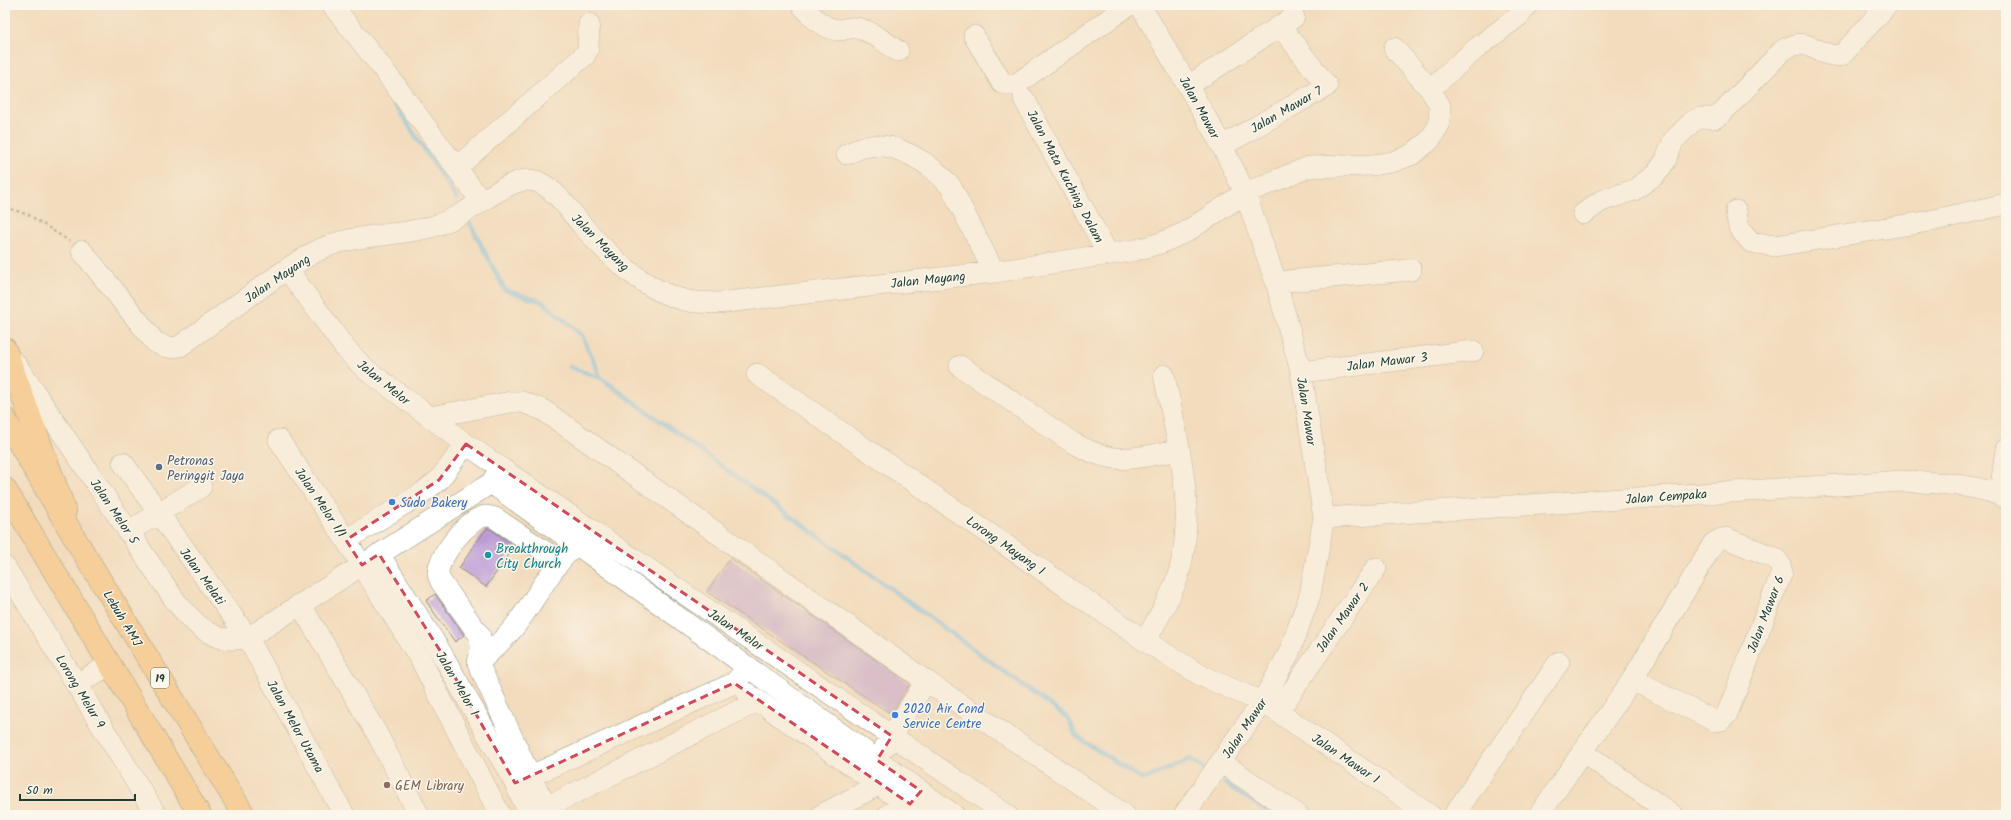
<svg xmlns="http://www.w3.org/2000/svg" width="2011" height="820" viewBox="0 0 2011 820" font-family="Kalam,sans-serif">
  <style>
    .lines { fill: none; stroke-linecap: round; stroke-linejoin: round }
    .stream { stroke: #6fbfea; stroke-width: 4.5 }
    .building { fill: #bd9cd5 }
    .minor-casing { stroke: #898c78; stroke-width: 22 }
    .major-casing { stroke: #898c78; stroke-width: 24 }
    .highway-casing { stroke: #898c78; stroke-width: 24 }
    .path { stroke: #898c78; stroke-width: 2.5; stroke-dasharray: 3 3; stroke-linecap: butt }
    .minor { stroke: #fff; stroke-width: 21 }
    .major { stroke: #fbbd6e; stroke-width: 22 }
    .highway { stroke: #fbbd6e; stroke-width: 22 }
    .marked { fill: none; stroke: #d1495b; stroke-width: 3; stroke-dasharray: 8 5; stroke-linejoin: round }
    .service-dot { fill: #5c6f8a; stroke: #fbf7ec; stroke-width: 1.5 }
    .shop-dot { fill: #3f7fe0; stroke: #fbf7ec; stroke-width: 1.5 }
    .culture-dot { fill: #0f9aa8; stroke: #fbf7ec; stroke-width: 1.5 }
    .education-dot { fill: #8d6e63; stroke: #fbf7ec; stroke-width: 1.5 }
    .labels { text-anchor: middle; stroke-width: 3; stroke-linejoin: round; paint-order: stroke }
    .shield { fill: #fbf7ec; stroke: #61756b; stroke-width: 1 }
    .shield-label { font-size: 12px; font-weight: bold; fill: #1f3d34 }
    .street-label { font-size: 13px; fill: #1f3d34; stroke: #fbf7ec }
    .service-label { font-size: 13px; fill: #4e5e75; stroke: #fbf7ec; text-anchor: start }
    .shop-label { font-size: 13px; fill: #366cbe; stroke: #fbf7ec; text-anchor: start }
    .culture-label { font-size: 13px; fill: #0d838f; stroke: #fbf7ec; text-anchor: start }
    .education-label { font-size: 13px; fill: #785e54; stroke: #fbf7ec; text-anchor: start }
  </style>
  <rect width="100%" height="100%" fill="#fbf7ec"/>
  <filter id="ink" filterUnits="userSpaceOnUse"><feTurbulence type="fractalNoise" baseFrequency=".025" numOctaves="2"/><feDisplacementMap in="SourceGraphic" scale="8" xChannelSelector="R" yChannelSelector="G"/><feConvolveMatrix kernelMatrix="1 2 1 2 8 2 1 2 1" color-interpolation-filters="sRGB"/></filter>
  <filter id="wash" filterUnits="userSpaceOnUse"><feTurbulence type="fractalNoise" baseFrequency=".012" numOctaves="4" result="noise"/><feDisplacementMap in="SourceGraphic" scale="16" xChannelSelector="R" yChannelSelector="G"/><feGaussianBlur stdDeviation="0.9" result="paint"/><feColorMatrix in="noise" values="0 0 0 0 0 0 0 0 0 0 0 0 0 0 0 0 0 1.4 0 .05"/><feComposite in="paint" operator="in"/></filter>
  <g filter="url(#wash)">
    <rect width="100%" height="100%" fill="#f3dcbd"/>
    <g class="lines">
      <path class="stream" d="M382,85L457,199
        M468,220L505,290L543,302L582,335L601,378L1068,718L1076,736L1143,780L1190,759L1203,768
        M570,367L601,378
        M1225,783L1272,815"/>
    </g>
    <g id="blocks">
      <path class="building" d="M486,529H490L515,546L486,587L459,568Z
        M730,558L910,684L891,714L707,592Z
        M435,594L464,635L455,642L426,601Z"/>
    </g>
  </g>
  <g filter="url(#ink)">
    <use href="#blocks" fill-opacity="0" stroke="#898c78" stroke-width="1"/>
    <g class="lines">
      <defs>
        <path id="minor" d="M332,5L380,65L481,201
          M802,5C812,17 823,29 839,30C844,30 849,27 855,28C870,29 885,43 898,51
          M1140,5L1188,86L1222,146L1245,193L1276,282L1301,372L1324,518L1310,595L1289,653L1262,702L1184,815
          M974,36L1002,83L1015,85L1129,5
          M1188,86L1294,17
          M1430,89L1478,47L1520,15L1527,5
          M1024,99L1108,254
          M1222,146L1327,86L1280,26
          M847,154C853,152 859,148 864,147C895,139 933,165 951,187L994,272
          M456,168L585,55L588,49L589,24
          M1736,211L1739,228L1751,242L1775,246L1930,221L2006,204
          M1583,214L1601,201L1634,190L1656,174L1666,160L1673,141L1693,121L1700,118H1715L1721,114L1782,51C1810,32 1815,59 1842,55L1887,5
          M82,251L155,342C164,347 170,349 180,346C206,327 233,308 259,289C280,274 300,259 323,248C357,233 398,237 434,226C458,219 479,202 500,190C514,182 529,175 544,185C559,194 570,211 581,224C609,256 646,293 689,301C698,303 709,302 718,303L994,272L1136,250L1161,243L1186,232L1245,193L1309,167L1373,165L1392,162L1411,155L1429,141L1439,125L1440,106L1430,89L1394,48
          M287,269L345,348L364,368L466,444L1007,815
          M1276,282L1411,270
          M15,363L176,602C189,617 206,638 229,639C235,640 241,638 248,638L491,483L501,468
          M960,366L1073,443C1084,449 1095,454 1108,457C1128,462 1159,453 1179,450
          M1301,372L1473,351
          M757,374L1145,641L1202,676L1262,702L1278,712L1430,815
          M430,417L511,402H522L543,410L926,681L1125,815
          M279,440L346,540L421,660L500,815
          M123,463L248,638L344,815
          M491,483L954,815
          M2000,495L2006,449
          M1324,518L1902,481C1935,483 1975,483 2006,498
          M128,532L201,487
          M346,540L422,493L439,480L466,444
          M379,554L439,649L515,783L530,815
          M5,567L156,815
          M300,604L376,732L419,815
          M1145,641C1157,620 1170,599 1178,576C1198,511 1177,439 1164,375
          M478,663C491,651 504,640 515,626C534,602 548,573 569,551
          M77,684L109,665
          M747,693L922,815
          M1278,712L1376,568
          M885,747L926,681
          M1583,752L1673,815
          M1221,762L1298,815
          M518,782L734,683L749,667
          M547,807L758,701
          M551,815L530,776L478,663L481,649L480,636L441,582C440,580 438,576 438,573C439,556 468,518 486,516C488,516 492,517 495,518L559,561
          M821,815L880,784
          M888,815L910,804L916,796
          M1454,815L1559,662
          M1539,815L1632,680L1713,544L1719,540L1726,538L1775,558L1780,564L1782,572L1727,714L1721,720L1715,721L1632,680"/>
        <path id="major" d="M5,349L65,511"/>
        <path id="highway" d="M5,419L77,542L244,815
          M5,489L200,815"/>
      </defs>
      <use href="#minor" class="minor-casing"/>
      <use href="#major" class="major-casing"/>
      <use href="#highway" class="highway-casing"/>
      <path class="path" d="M5,207L29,215L69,241"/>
      <use href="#minor" class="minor"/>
      <use href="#major" class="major"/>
      <use href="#highway" class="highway"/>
    </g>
  </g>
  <path d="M0 0H2011V820H0ZM466,444L892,736L877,760L921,791L910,804L734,683L515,783L439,649L379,554L362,565L346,540L439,480Z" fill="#f3dcbd" fill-opacity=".55" fill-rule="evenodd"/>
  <path class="marked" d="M466,444L892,736L877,760L921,791L910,804L734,683L515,783L439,649L379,554L362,565L346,540L439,480Z"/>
  <circle class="service-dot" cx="159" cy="467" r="4"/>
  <g class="shop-dot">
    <circle cx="392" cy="502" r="4"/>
    <circle cx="895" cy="715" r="4"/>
  </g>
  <circle class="culture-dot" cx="488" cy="555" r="4"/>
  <circle class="education-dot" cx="387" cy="785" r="4"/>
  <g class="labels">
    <rect class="shield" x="151" y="668" width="18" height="20" rx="3"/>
    <g class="shield-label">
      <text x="160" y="682">19</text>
    </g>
    <g class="street-label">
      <text transform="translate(1200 107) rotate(61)" y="5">Jalan Mawar</text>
      <text transform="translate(1286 109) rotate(-30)" y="5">Jalan Mawar 7</text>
      <text transform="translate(1066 176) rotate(62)" y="5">Jalan Mata Kuching Dalam</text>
      <text transform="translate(601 242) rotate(45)" y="5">Jalan Mayang</text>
      <text transform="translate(277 278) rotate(-34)" y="5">Jalan Mayang</text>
      <text transform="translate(928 279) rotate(-6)" y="5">Jalan Mayang</text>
      <text transform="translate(1387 361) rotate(-7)" y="5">Jalan Mawar 3</text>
      <text transform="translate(384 382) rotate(39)" y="5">Jalan Melor</text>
      <text transform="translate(1307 411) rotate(81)" y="5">Jalan Mawar</text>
      <text transform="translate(1666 496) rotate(-4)" y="5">Jalan Cempaka</text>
      <text transform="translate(321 502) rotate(56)" y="5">Jalan Melor 1/1</text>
      <text transform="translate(115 511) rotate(56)" y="5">Jalan Melor 5</text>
      <text transform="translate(1006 545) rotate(35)" y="5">Lorong Mayang 1</text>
      <text transform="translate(203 576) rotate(54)" y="5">Jalan Melati</text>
      <text transform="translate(1765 614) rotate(-69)" y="5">Jalan Mawar 6</text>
      <text transform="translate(1342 617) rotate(-55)" y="5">Jalan Mawar 2</text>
      <text transform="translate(123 618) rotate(59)" y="5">Lebuh AMJ</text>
      <text transform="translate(736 629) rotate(34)" y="5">Jalan Melor</text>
      <text transform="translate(458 683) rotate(60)" y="5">Jalan Melor 1</text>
      <text transform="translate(81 691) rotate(59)" y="5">Lorong Melur 9</text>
      <text transform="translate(296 726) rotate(61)" y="5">Jalan Melor Utama</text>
      <text transform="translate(1244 728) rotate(-56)" y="5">Jalan Mawar</text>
      <text transform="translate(1346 758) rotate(34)" y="5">Jalan Mawar 1</text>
    </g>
    <g class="service-label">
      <text x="167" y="465">Petronas<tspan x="167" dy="15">Peringgit Jaya</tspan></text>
    </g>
    <g class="shop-label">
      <text x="400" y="507">Sudo Bakery</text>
      <text x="903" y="713">2020 Air Cond<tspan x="903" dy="15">Service Centre</tspan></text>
    </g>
    <g class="culture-label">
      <text x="496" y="553">Breakthrough<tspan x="496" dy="15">City Church</tspan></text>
    </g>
    <g class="education-label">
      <text x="395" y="790">GEM Library</text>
    </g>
  </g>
  <rect width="2011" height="820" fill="none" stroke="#fbf7ec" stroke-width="20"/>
  <path d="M20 794v6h115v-6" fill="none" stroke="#1f3d34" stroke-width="2"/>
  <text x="26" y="794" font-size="12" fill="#1f3d34" stroke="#fbf7ec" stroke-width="3" paint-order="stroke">50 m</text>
</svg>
